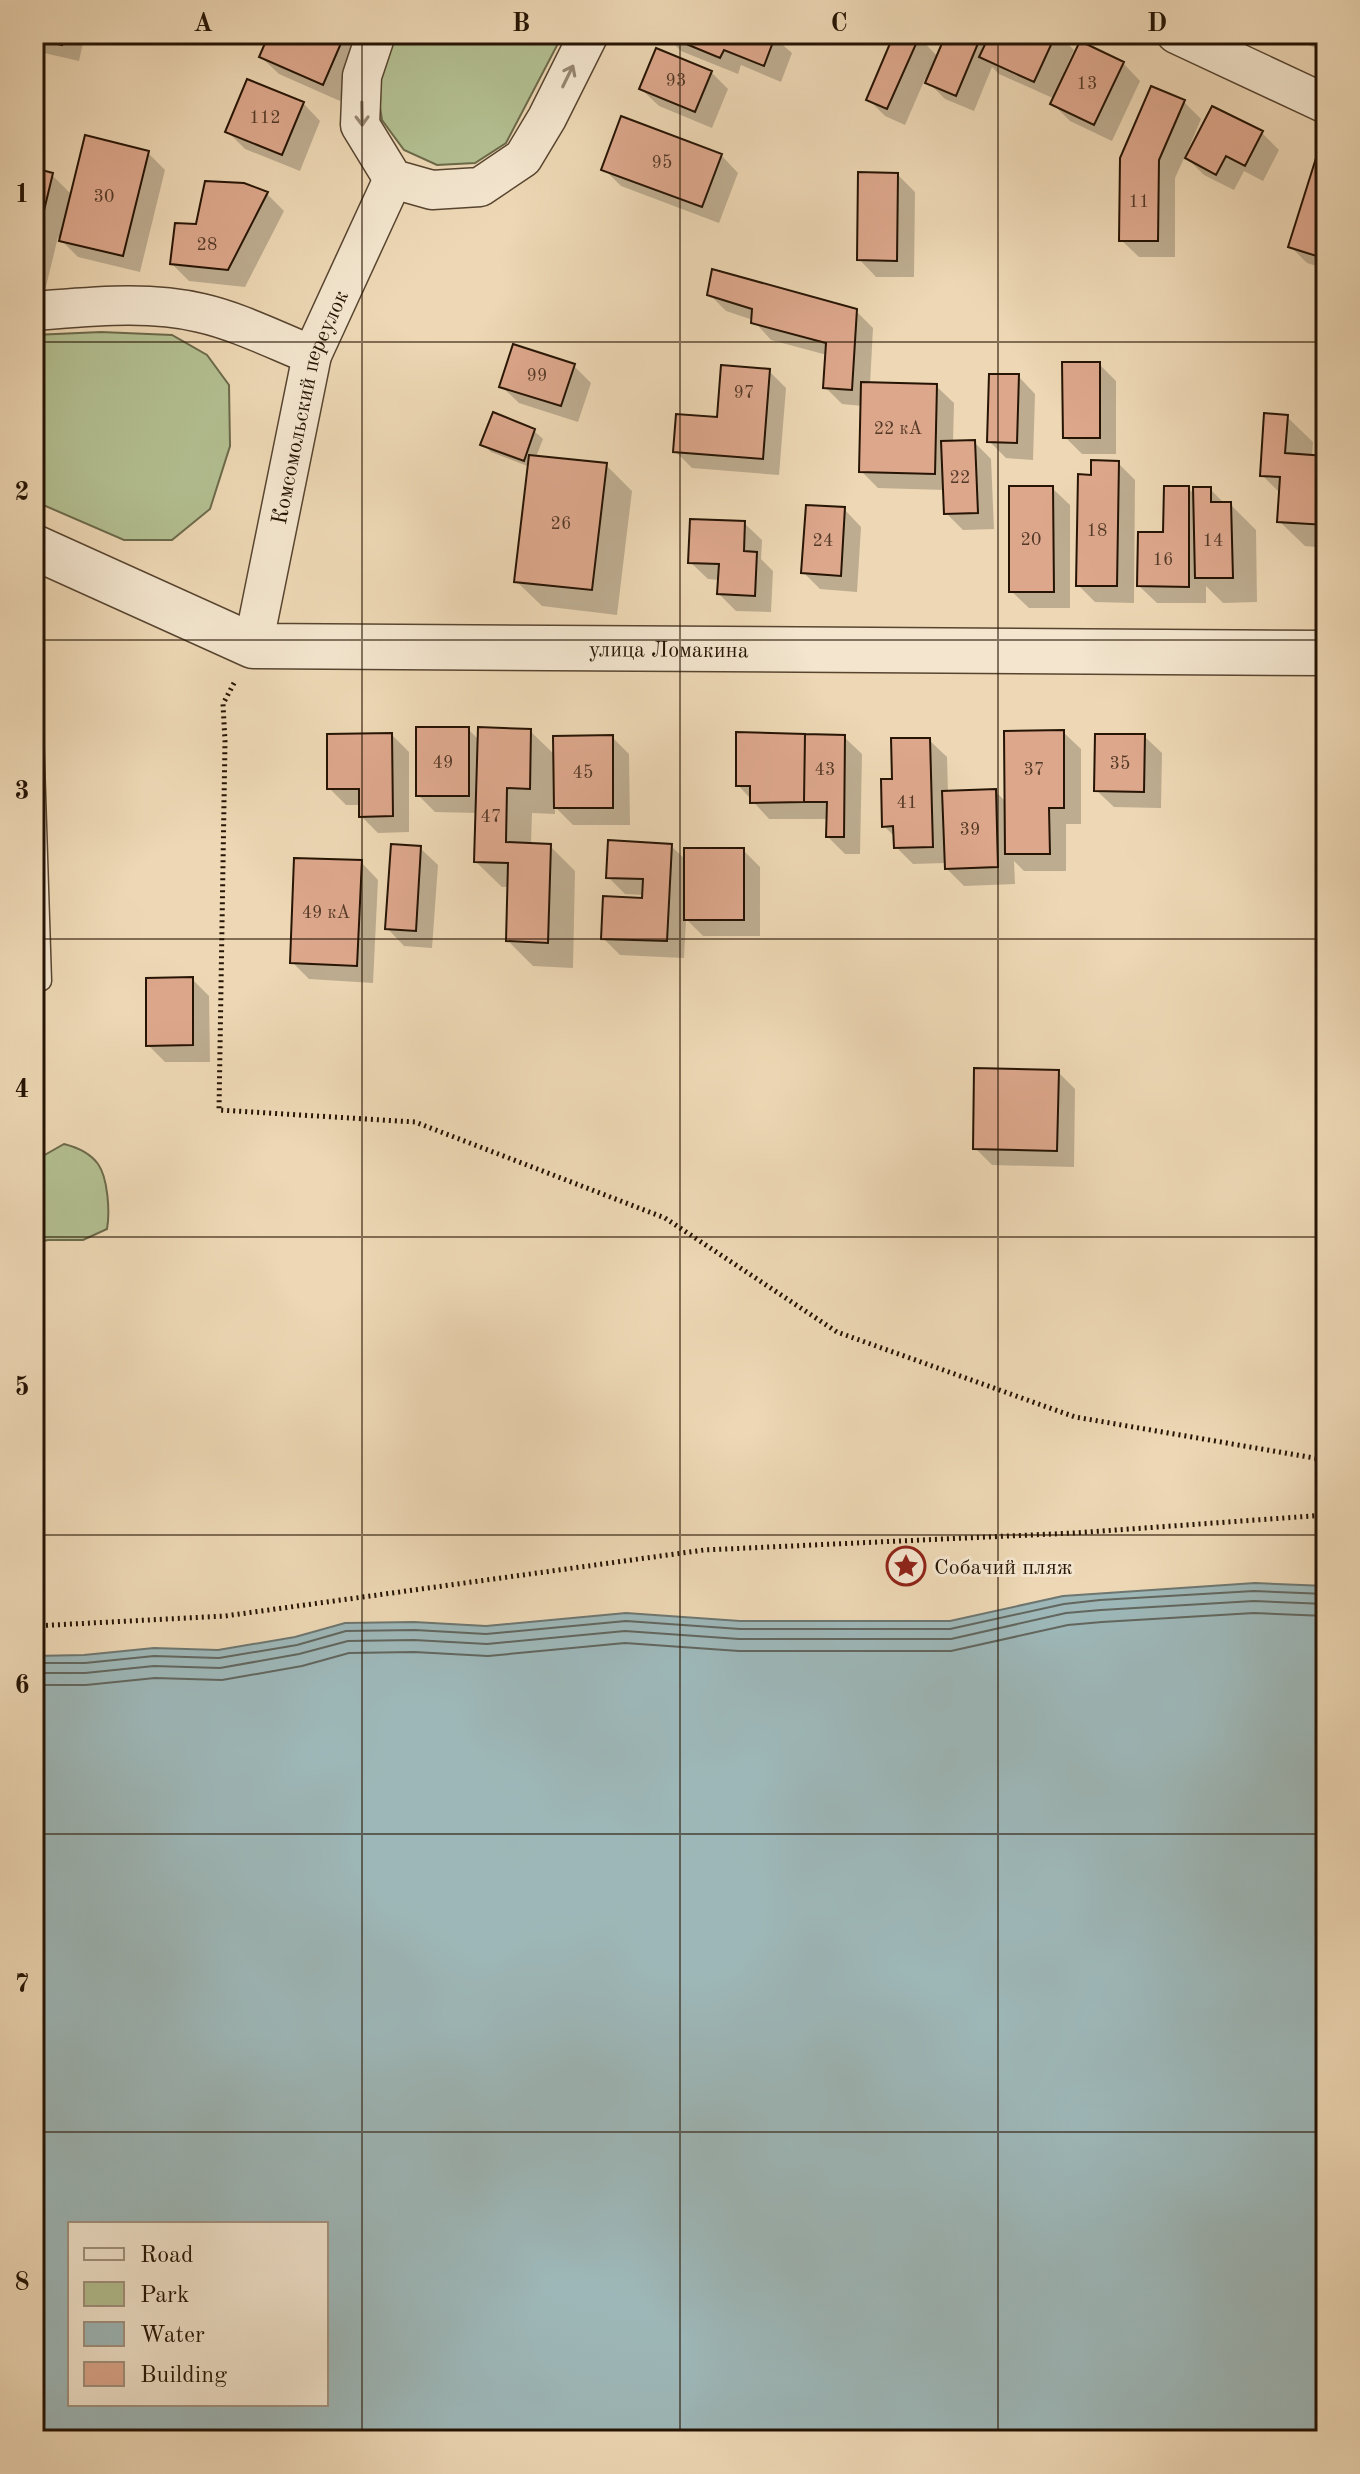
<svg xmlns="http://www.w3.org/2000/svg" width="1360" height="2474" viewBox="0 0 1360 2474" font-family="'Old Standard TT',serif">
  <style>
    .green { fill: #b3bf91; stroke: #6c6a4a; stroke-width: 2 }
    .water { fill: #9db7b8; stroke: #6d7670; stroke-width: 2; fill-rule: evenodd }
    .shadow { fill: #0003 }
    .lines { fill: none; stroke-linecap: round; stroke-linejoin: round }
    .shore { stroke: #62665e; stroke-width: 2 }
    .building { fill: #dda78c; stroke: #261404; stroke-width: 2 }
    .service-casing { stroke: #584530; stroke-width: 21 }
    .minor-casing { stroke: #584530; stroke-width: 41 }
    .tertiary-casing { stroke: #584530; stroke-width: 47 }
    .path { stroke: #261404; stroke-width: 5; stroke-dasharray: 2 4; stroke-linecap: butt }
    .service { stroke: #f3e5ce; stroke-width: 18 }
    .minor { stroke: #f3e5ce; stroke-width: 38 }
    .tertiary { stroke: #f3e5ce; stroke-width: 44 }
    .oneway { stroke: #978773 }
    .grid { fill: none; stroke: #261404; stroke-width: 2; stroke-opacity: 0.55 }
    .labels { text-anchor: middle; stroke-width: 6; stroke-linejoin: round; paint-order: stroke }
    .number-label { font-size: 18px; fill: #543926 }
    .street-label { font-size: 22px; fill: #261404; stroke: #f3e5ce }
    .poi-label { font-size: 22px; fill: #261404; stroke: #f3e5ce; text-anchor: start }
    .neatline { fill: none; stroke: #261404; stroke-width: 3 }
    .grid-label { font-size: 26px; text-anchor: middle; font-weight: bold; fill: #261404 }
  </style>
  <rect width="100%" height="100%" fill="#edd7b4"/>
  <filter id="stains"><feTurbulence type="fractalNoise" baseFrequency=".0025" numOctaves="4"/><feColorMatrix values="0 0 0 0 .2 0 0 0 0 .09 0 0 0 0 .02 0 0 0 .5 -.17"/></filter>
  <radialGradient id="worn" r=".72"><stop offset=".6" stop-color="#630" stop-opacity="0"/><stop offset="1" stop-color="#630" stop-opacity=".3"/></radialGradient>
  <path class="green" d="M392,34H563L506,143L475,163L437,165L404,150L382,120L376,83Z
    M101,332L172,335L207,355L229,385L230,446L210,509L172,540H124L34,501V335Z
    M64,1144C76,1147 90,1153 98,1164C108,1178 110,1212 107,1229L83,1240H48L34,1243V1161Z"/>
  <path class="water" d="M1255,1583L1326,1586V2440H34V1656L84,1655L154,1648L218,1650L295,1637L345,1623L414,1622L486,1626L626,1613L740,1621H950L1063,1596ZM70,2224H326V2404H70Z"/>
  <path class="shadow" d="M34,34H85L79,61L40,52L34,46Z
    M271,34H353L365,46L340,101L279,74L261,57Z
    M664,34H770L792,53L781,82L741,65L738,74L681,51Z
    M896,34H911L919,37L938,57L946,38L942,34H1058L1074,50L1064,72L1067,73L1123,63L1140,81L1112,141L1070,121L1053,104L1055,99L999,74L992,67L974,111L945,99L925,79L905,125L885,116L868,99Z
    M1284,34H1326V47L1324,46L1322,51Z
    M711,72L728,89L712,128L659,106L641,89Z
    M1184,102L1201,119L1187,152L1190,153L1262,133L1279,150L1263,181L1244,171L1234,190L1204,175L1185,156L1175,178V257H1139L1121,240Z
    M303,103L320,121L300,171L245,149L228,132Z
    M148,153L165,170L140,272L78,257L58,237L42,303L34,301V171L52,175L72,195Z
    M721,155L738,173L719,223L621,186L604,169Z
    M1326,160V269L1307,263L1290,246Z
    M898,175L915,192L914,277H876L859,259Z
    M267,194L284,211L245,287L189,281L172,264L198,226Z
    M709,294L856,311L873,328L870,385L936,386L954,403L953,443L974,442L991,459L994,529L963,530L946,513L945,490L878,488L861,471L863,406L842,404L825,387L827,355L771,340L753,320L726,311Z
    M1099,364L1116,381V454H1082L1065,437Z
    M574,366L591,383L578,422L519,403L501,386Z
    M769,371L786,388L779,475L692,468L675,451L719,419Z
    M1018,376L1035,394L1033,460L1006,458L989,441Z
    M1287,417L1313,442L1312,457L1326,458V548L1305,546L1279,521L1281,494L1262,475Z
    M534,431L543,439L536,457L606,465L632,491L617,615L542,606L516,581L530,467L491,452L483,444Z
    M1118,463L1135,480L1134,603L1095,602L1078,585Z
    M1052,488L1070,505V608H1029L1011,591Z
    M1188,488L1196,496L1210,489L1225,504H1230L1256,530L1257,602L1223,603L1206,586V603H1157L1139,586Z
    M844,509L861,527L857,592L820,589L803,572Z
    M744,523L762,540L761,559L773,571L771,612L736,611L719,594L720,580L708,579L690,562Z
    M468,729L480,741L530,731L556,756L612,737L629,754L630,825H573L555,807V814L532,813L531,845L550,846L575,871L573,968L533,966L508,941L509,887H502L476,862L478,813L435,812L418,795Z
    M1063,732L1081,749V824H1066V871H1024L1014,861L1015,884L964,886L946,868V863L913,864L896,847V838L884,826L894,781L929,740L947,757L948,793L995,791L1006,802Z
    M392,735L409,752V832L378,833L361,816V805H346L329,788Z
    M1144,736L1162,753L1161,808L1114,807L1096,790Z
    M844,737L862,754L860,854H845L828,837V819H769L738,785Z
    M671,846L686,860L743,850L760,867V936H703L686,919L684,958L620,955L603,938L644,900V895L625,894L608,877Z
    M420,848L438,865L432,948L404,946L387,928Z
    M361,862L378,880L373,983L309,979L292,962Z
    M192,979L209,996L210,1062H165L148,1045Z
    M1058,1072L1075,1089L1074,1167L992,1165L975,1148Z"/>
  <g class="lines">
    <path class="shore" d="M34,1663H85L154,1656L219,1658L297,1645L346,1631L415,1630L486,1634L626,1621L740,1629H950L1064,1604L1100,1600L1254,1591L1326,1594
      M34,1673H85L154,1666L220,1668L299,1654L348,1641L414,1640L487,1644L625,1631L739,1639H951L1066,1613L1101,1610L1254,1601L1326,1604
      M34,1685H86L155,1678L222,1680L302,1666L349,1653L414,1652L488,1656L625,1643L739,1651H951L1068,1625L1102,1622L1254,1613L1326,1616"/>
  </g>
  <path class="building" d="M34,34H65L62,45L34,39Z
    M269,34H345L323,85L259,57Z
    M662,34H776L764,66L724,50L720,58Z
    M894,34L920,35L887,109L866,100Z
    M946,34H982L956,96L925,83Z
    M990,34H1056L1034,82L979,57Z
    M1317,34H1326V44L1315,39Z
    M1080,41L1124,62L1094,125L1050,104Z
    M656,48L712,71L695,112L639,89Z
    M247,79L304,102L282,155L225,132Z
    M1151,86L1185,100L1159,160L1158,241H1119L1120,158Z
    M1212,106L1263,131L1245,166L1226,156L1216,175L1185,158Z
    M621,116L722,154L702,207L601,170Z
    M85,135L149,151L123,256L59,241Z
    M1317,155L1326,158V259L1288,247Z
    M34,168L53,173L34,252Z
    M858,172L898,173L897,261L857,260Z
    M205,181L244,183L268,192L228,270L170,264L175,223L196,224Z
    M712,269L857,309L852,390L823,388L826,343L751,323L752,309L707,295Z
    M513,344L575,364L561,406L499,387Z
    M1062,362H1100V438H1063Z
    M721,365L770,369L763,459L673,452L676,414L717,417Z
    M989,374H1019L1017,443L987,442Z
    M861,382L937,384L935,474L859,472Z
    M493,412L535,429L524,461L480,445Z
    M1264,413L1288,415L1285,453L1326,456V525L1277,522L1280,477L1260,476Z
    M975,440L978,513L944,514L941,441Z
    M529,455L607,463L592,590L514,582Z
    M1091,460L1119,461L1117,586H1076L1078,474L1091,475Z
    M1009,486H1053L1054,592H1009Z
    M1164,486H1189V587L1137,586L1138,532H1163Z
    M1193,487H1211V502H1231L1233,578H1195Z
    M806,505L845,507L841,576L801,573Z
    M690,519L745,521L744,551L757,552L755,596L717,594L719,564L688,563Z
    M416,727H469V796H416Z
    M478,727L531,729L530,789L507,788L506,842L551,844L548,943L506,941L508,863L474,862Z
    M1064,730V808H1049L1050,854H1005L1004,731Z
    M736,732L805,734L804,802L750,803V786H736Z
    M392,733L393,816L359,817V789H327V734Z
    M805,734L845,735L844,837H826L827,802H804Z
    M1095,734H1145L1144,792L1094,791Z
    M613,735V808H554L553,736Z
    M891,738H930L933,847L894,848L893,826L882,827L881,779H892Z
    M996,789L998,867L945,869L942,791Z
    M608,840L672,844L667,941L601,939L603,896L642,898L643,879L606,878Z
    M391,844L421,846L416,931L385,929Z
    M684,848H744V920H684Z
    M294,858L362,860L357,966L290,963Z
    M193,977V1045L146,1046V978Z
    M974,1068L1059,1070L1057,1151L973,1149Z"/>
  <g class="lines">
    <defs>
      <path id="service" d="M34,732L42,981"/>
      <g id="minor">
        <path d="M376,34L362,76L360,125L393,179L432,190L480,187L523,158L547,118L589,34"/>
        <path d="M1176,34L1326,104"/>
        <path d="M34,311C88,307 148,300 201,313C237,321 277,341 312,355"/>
        <path id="s1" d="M253,646L312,355L393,179"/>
      </g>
      <g id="tertiary">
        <path id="s2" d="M34,547L253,646L1326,653"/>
      </g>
    </defs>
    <use href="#service" class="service-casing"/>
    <use href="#minor" class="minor-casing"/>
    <use href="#tertiary" class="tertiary-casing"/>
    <path class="path" d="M234,683L223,704L225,741L219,1110L415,1122L665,1218L837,1332L1075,1417L1326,1460
      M34,1626L225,1616L704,1550L1074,1533L1326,1515"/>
    <use href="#service" class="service"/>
    <use href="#minor" class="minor"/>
    <use href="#tertiary" class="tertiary"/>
  </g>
  <defs><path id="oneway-shaft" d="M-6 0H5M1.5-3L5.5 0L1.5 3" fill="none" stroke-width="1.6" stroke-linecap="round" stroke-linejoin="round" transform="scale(2)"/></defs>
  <g class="oneway">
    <use href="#oneway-shaft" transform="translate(568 76) rotate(-64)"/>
    <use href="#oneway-shaft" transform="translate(362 114) rotate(89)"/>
  </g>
  <path class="grid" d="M362,34V2440M680,34V2440M998,34V2440M34,342H1326M34,640H1326M34,939H1326M34,1237H1326M34,1535H1326M34,1834H1326M34,2132H1326"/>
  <defs>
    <symbol id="sight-ring" viewBox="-11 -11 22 22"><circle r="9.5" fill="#f3e5ce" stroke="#8f2418" stroke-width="1.5"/><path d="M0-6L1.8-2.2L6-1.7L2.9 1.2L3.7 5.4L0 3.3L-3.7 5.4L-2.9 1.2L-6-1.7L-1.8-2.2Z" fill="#8f2418"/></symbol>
  </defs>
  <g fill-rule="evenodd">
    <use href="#sight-ring" x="884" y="1544" width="44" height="44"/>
  </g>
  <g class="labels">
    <g class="number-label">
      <text x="676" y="86">93</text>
      <text x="1087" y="89">13</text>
      <text x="265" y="123">112</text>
      <text x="662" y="168">95</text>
      <text x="104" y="202">30</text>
      <text x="1139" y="207">11</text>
      <text x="207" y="250">28</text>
      <text x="537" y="381">99</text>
      <text x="744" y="398">97</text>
      <text x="898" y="434">22 кА</text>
      <text x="960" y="483">22</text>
      <text x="561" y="529">26</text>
      <text x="1097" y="536">18</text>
      <text x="1031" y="545">20</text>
      <text x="823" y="546">24</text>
      <text x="1213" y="546">14</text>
      <text x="1163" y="565">16</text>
      <text x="443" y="768">49</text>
      <text x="1120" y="769">35</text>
      <text x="825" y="775">43</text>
      <text x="1034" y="775">37</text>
      <text x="583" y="778">45</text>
      <text x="907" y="808">41</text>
      <text x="491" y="822">47</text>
      <text x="970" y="835">39</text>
      <text x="326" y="918">49 кА</text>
    </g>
    <g class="street-label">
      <text dy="8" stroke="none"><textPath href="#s1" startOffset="246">Комсомольский переулок</textPath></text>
      <text dy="8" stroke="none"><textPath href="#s2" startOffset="656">улица Ломакина</textPath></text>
    </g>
    <g class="poi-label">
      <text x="934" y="1574">Собачий пляж</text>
    </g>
  </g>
  <rect width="1360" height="2474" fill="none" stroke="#edd7b4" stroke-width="88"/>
  <rect x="68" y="2222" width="260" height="184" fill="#f3e5ce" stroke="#a1917d" stroke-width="2"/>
  <rect x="84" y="2248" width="40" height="12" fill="#f3e5ce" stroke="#a1917d" stroke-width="2"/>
  <text x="140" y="2262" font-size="24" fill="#261404">Road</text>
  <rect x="84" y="2282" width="40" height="24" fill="#b3bf91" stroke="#a1917d" stroke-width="2"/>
  <text x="140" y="2302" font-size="24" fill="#261404">Park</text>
  <rect x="84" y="2322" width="40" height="24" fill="#9db7b8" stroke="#a1917d" stroke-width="2"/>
  <text x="140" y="2342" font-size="24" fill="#261404">Water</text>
  <rect x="84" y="2362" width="40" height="24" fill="#dda78c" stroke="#a1917d" stroke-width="2"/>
  <text x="140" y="2382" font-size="24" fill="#261404">Building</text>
  <rect x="44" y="44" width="1272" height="2386" class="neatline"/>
  <g class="grid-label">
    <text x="203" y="31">A</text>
    <text x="521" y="31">B</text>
    <text x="839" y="31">C</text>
    <text x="1157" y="31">D</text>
    <text x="22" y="202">1</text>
    <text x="22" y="500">2</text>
    <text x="22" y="799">3</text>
    <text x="22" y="1097">4</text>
    <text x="22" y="1395">5</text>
    <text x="22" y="1693">6</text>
    <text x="22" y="1992">7</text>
    <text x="22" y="2290">8</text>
  </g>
  <rect width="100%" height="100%" filter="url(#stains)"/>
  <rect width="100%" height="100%" fill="url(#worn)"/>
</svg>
